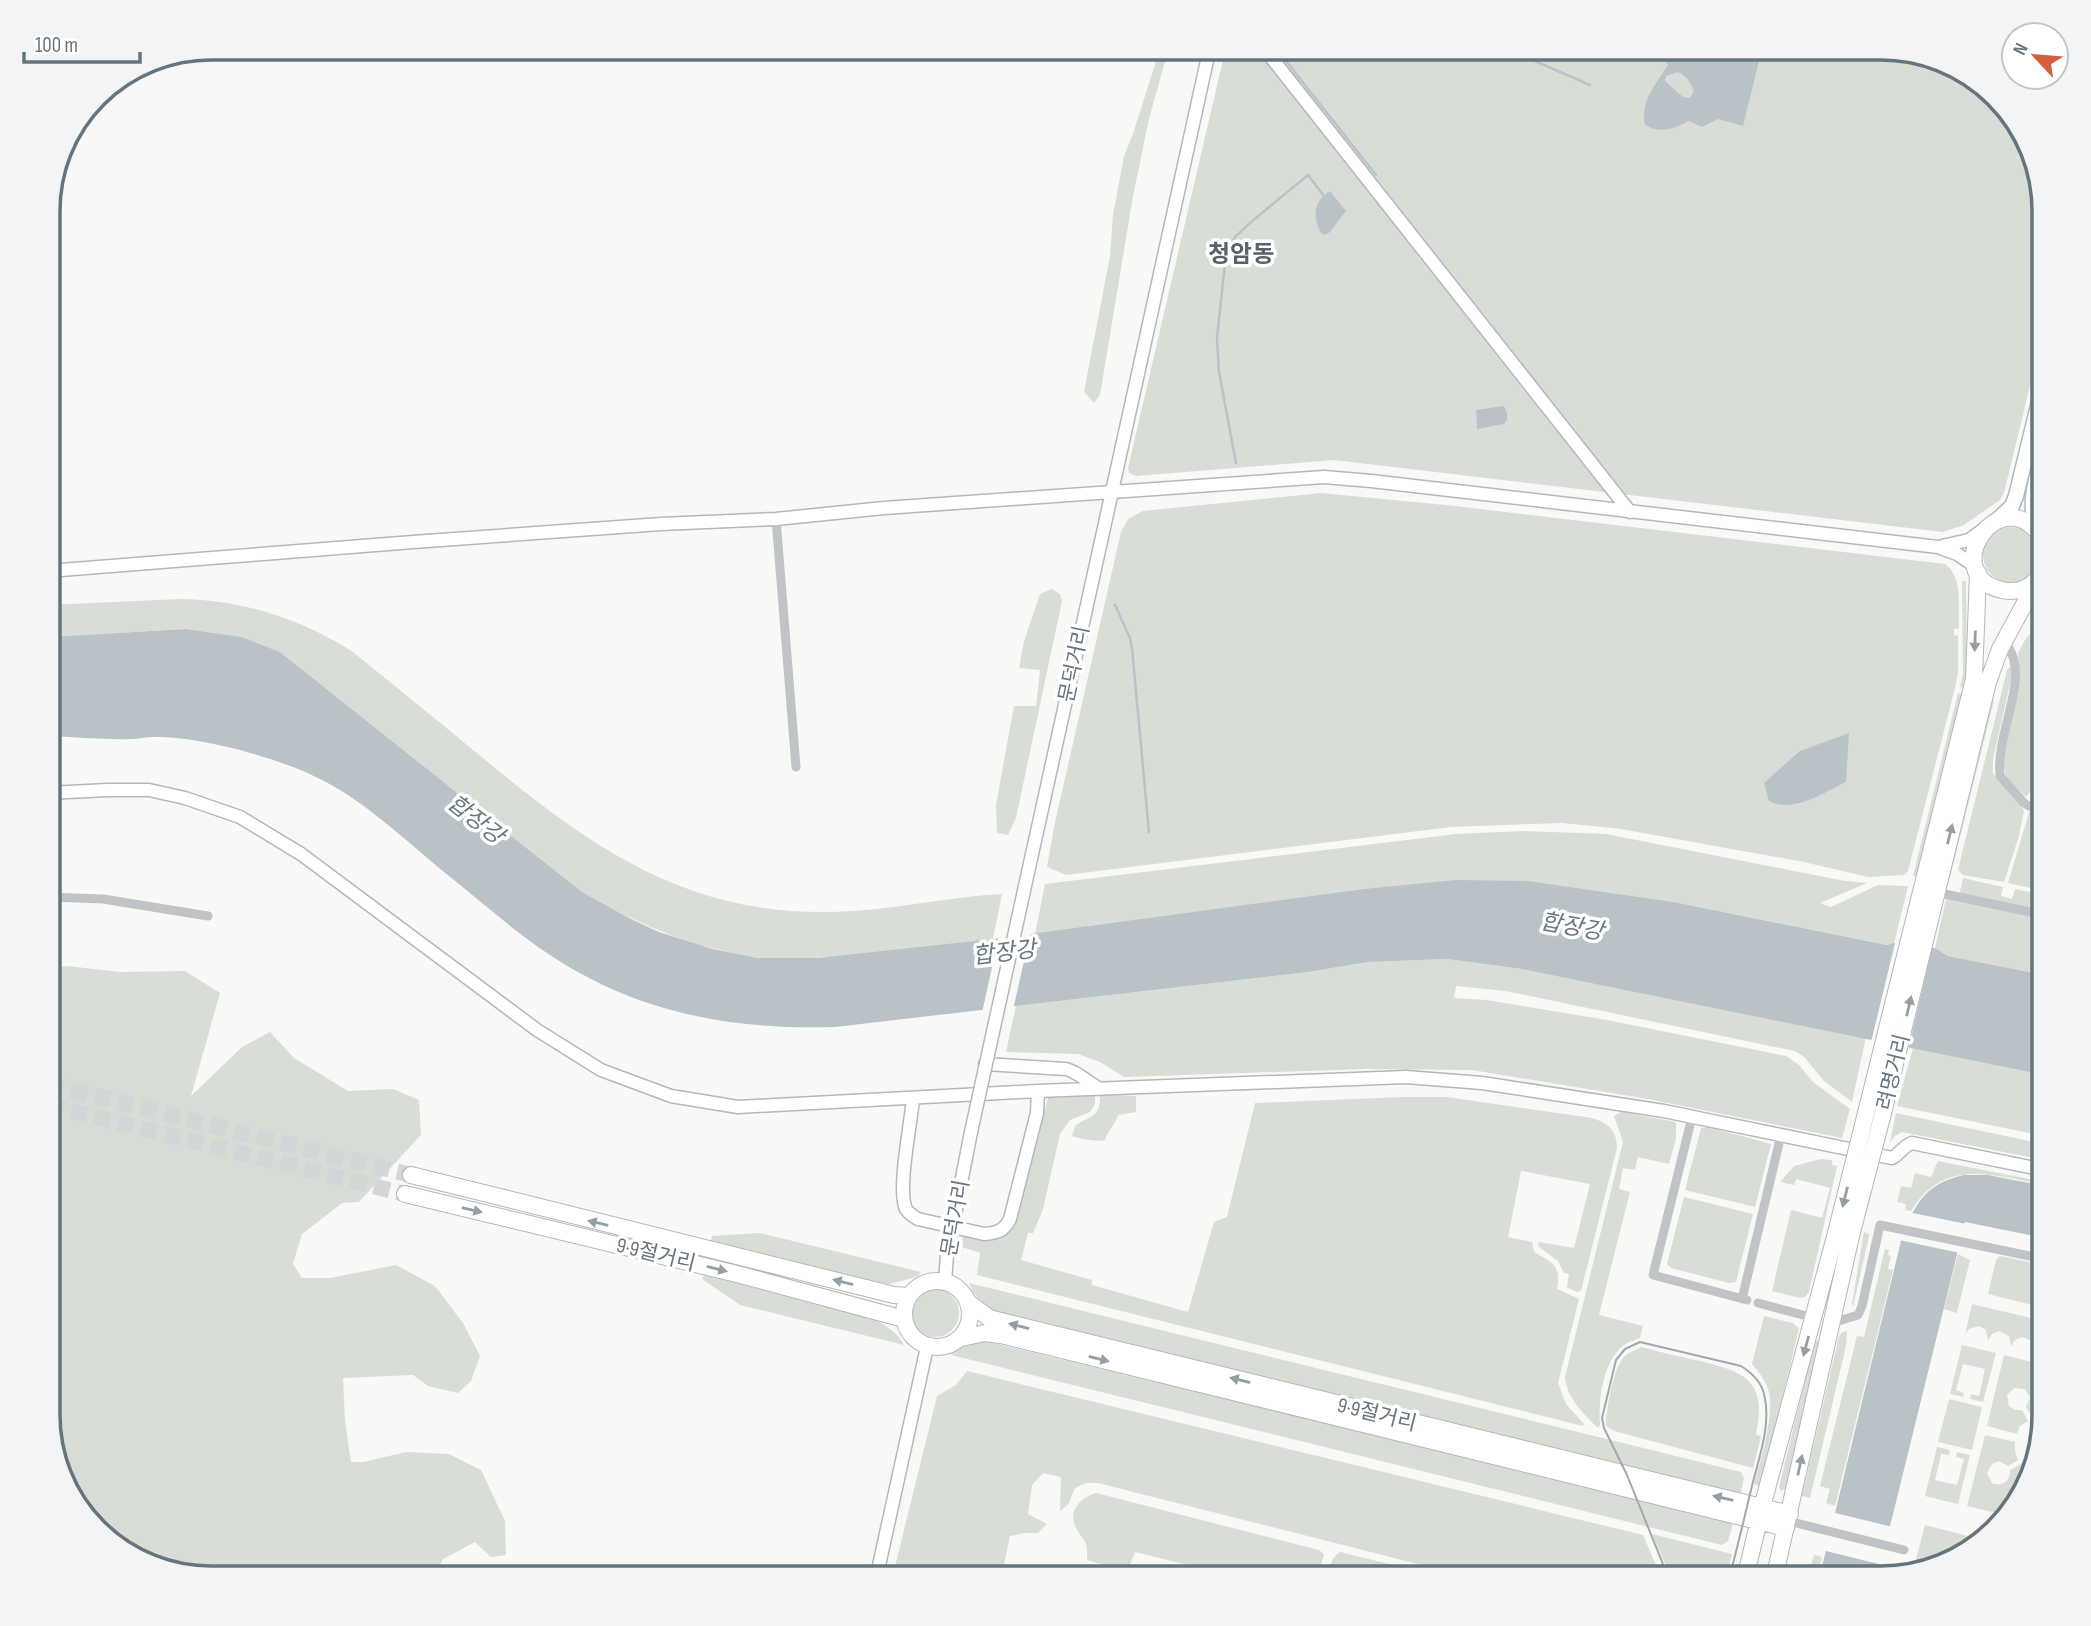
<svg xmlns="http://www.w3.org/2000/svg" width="2091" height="1626" viewBox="0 0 2091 1626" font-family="'Sofia Sans Condensed','Noto Sans KR',sans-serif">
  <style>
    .green { fill: #d8ddd6 }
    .water { fill: #b9c3c7; fill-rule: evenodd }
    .pier { fill: #f8f8f6 }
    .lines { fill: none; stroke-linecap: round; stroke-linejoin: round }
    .stream { stroke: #b9c3c7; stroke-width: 2.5 }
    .highway-tunnel { stroke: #d4d7d8; stroke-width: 16; stroke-dasharray: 16 8; stroke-linecap: butt }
    .secondary-casing { stroke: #b3b8bc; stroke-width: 15 }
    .primary-casing { stroke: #b4b8bb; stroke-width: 17 }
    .highway-casing { stroke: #b4b7ba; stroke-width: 18 }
    .street { stroke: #c0c4c7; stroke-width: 9 }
    .secondary { stroke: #fff; stroke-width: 12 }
    .primary { stroke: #fff; stroke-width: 14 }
    .highway { stroke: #fff; stroke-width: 16 }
    .tram { stroke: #a2a8ad; stroke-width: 2 }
    .secondary-bridge-casing { stroke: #b3b8bc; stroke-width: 15; stroke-linecap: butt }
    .highway-bridge-casing { stroke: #b4b7ba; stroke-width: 18; stroke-linecap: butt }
    .secondary-bridge { stroke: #fff; stroke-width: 12 }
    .highway-bridge { stroke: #fff; stroke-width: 16 }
    .oneway { fill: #949ea5 }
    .labels { text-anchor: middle; stroke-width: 7; stroke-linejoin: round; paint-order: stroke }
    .street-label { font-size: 21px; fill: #66747e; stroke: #fff }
    .water-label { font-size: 23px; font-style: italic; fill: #67787f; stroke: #fff }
    .quarter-label { font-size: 24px; font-weight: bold; fill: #58626a; stroke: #fff }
    .rim { fill: none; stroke: #66747e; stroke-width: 3.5 }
  </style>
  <rect width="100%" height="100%" fill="#f8f8f6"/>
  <path class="green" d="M1163,47H1169L1149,119L1133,196L1100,395L1094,403L1084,392L1110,256L1113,215L1124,156L1133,134L1158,55L1161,54Z
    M1226,47H1881L1980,81L2027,138L2044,210V328L2004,493L2000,500L1964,525L1943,532L1334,460L1136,476L1129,473L1128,468Z
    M1321,493L1455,506L1945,564C1963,576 1958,608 1959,628L1954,629V636L1958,635V672L1955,688L1908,871L1904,875L1868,877L1804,862L1621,829L1562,823L1451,827L1066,875L1047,867L1054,827L1121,532L1128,519L1143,511Z
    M1983 555a28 28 0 1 1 56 0a28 28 0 1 1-56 0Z
    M1962,581H1966L1967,673L1964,688L1960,687L1963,672Z
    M1052,589L1060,594L1062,601L1016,818L1008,835L997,833L996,805L1014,706H1036L1040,670L1019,668L1024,641L1040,594Z
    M181,599C242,600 302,619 353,652C393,685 434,717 473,750C585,842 679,915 832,912C889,911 945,897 1002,894L993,939C919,947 834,962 760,958C750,958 739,954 729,952C676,941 629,919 582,892L280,652L242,637L186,629L48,637V605Z
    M2044,617V717L2030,792L2026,797L2009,781L2005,774L2003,760L2019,680L2018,653L2025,640Z
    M2011,666L2012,675L1993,759V773L2024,810L2019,836L2004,882L1963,875L1958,870L2007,670Z
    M1958,693L1963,694L1918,877L1913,876Z
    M1989,700L1994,701L1948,885L1943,883Z
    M2044,731V802L2032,801Z
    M2030,809H2044V891L2008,883Z
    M1523,831L1606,834L1845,881L1867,883L1820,903L1831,907L1878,885L1908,886L1894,943L1888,945L1674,902L1529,881H1456L1363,889L1035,934L1045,884L1456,834Z
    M1963,878L2003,887L2001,896L2012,899L2015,889L2044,895V913L1959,896Z
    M1946,899L2044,919V975L1948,956L1935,948Z
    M1447,959L1522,969L1866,1037L1852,1102L1824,1081L1804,1057L1795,1051L1506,991L1456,986L1454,998L1486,1000L1607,1020L1786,1056L1799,1065L1813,1082L1850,1109L1842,1138L1648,1099L1472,1070L1365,1069L1124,1077L1100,1062L1078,1054L1006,1052L1016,1006L1308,972L1368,962Z
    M67,966L120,972L185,971L220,993L191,1096L242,1047L270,1032L294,1058L348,1091L393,1089L419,1100L421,1135L359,1202L342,1203L302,1234L293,1264L302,1278H330L396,1265L435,1286L463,1323L480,1356L471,1381L458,1393L428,1386L413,1375L343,1378L345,1421L351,1462H364L406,1452L449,1454L481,1470L505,1521L506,1555L491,1557L475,1542L443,1559L433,1579H210L111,1545L64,1488L48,1426V969Z
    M1913,1048L2044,1075V1136L1897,1106Z
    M1100,1095L1136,1096V1112L1118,1115C1115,1125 1108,1130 1105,1140C1096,1142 1080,1139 1072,1136L1075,1126C1089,1115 1101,1119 1100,1095Z
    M1095,1096V1104L1090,1112L1070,1120L1060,1134L1043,1209L1033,1233H1028L1021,1260L1092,1280V1285L1188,1312L1214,1222L1227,1217L1255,1103L1404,1097H1447L1592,1118C1608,1123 1617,1130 1617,1148L1581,1291L1577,1292L1567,1287L1569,1274L1564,1273L1558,1261L1538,1246L1539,1242L1574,1248L1590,1184L1521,1171L1508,1237L1532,1242L1534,1252C1554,1264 1561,1265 1557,1289L1579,1299L1558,1383L1566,1404L1584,1424L1583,1426L977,1275L980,1253L962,1247L963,1235L994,1239L1004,1235L1025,1180L1048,1098Z
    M1621,1112L1676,1122V1139L1669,1164L1638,1157L1635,1170L1623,1168L1619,1189L1630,1192L1599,1315L1643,1326L1640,1338C1635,1340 1628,1342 1624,1345C1603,1361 1598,1400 1600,1425L1598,1428C1583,1413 1567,1399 1565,1377L1623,1142L1614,1116Z
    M1896,1113L2044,1144V1160L1902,1132L1895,1136L1890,1142Z
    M1708,1127L1771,1144L1755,1207L1685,1190L1701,1128Z
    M1821,1159L1832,1160V1165L1837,1166L1809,1292L1805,1297L1800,1298L1772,1291L1791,1210L1822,1218L1830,1188L1796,1179L1794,1185L1780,1182L1794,1166Z
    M1938,1161L2044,1182V1185C1994,1175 1943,1157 1911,1211L1905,1210L1906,1204L1897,1202L1901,1186L1911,1188L1915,1173L1931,1177Z
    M1684,1197L1753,1214L1736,1282L1729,1283L1671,1268L1667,1264Z
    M1864,1232L1869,1234V1236L1853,1307L1852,1303Z
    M760,1233L921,1272L919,1276L890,1284L869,1281L711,1242L712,1236Z
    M1885,1249L1889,1250L1888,1255L1891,1256L1888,1269L1893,1270L1835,1506L1826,1503L1830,1489L1820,1486L1857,1336L1864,1337Z
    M1958,1254L1970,1260L1957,1313L1944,1309Z
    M2000,1256L2044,1265V1308L1988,1294L1996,1260Z
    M704,1275L870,1317C882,1323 898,1332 904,1345L740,1305L702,1279Z
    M969,1283L1741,1472L1744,1478L1740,1496L1003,1315C987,1308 975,1299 969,1283Z
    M911 1313a24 24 0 1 1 48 0a24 24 0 1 1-48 0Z
    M1972,1304L2044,1321V1343L2039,1346L2035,1352L2032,1341L2022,1337L2015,1340L2011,1346L2009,1336L1999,1331L1992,1334L1988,1341L1986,1330L1979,1326L1969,1329L1965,1335Z
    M1764,1316L1793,1323L1799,1329L1761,1486L1754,1484C1761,1458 1772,1424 1770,1398C1769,1385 1760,1373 1752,1364Z
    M1847,1331L1846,1346L1810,1498L1802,1496L1839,1336L1842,1332Z
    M985,1341L1733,1523L1728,1541L1722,1545L951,1355L956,1349Z
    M1817,1341L1820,1342L1821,1346L1786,1488L1781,1491L1779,1487L1814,1344Z
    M1962,1345L1996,1353L1983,1402L1970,1399L1971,1394L1979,1396L1985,1369L1963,1364L1956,1390L1964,1393L1963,1397L1950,1394Z
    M1641,1347C1661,1352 1680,1357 1700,1361C1746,1372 1767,1381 1756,1434L1761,1437L1753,1468L1614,1431L1606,1426C1606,1410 1613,1366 1626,1355C1629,1352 1637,1350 1641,1347Z
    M2004,1355L2044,1365V1414L2032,1418L2026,1407L2030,1398L2025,1389L2014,1388L2007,1395L2009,1406L2015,1410H2022L2028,1421L2020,1426L2017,1434L1987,1426Z
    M967,1371L1643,1535L1662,1579H1477L1098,1483H1086L1075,1488L1068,1505L1060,1511L1061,1477L1043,1473L1032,1485L1028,1514L1047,1524L1038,1533H1025L1010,1536L1004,1564L1034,1579H892L937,1396L956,1385Z
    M1949,1399L1982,1407L1972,1450L1938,1442Z
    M1985,1435L2015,1442V1451L2018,1460L2008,1466L1999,1461L1992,1464L1987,1473L1992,1483C2002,1487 2011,1481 2010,1470L2021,1464L2025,1470L2009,1516L1967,1506Z
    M1937,1447L1950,1450L1949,1455L1941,1454L1935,1480L1957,1485L1964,1459L1956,1457L1957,1452L1970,1455L1958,1504L1925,1496Z
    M1096,1493L1319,1550L1324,1554L1317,1579H1245L1135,1552L1127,1572L1087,1560C1089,1536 1079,1539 1074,1523C1070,1507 1083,1497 1096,1493Z
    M1925,1525L1980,1539L1953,1562L1913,1571Z
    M1652,1534L1732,1554L1726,1579H1672Z
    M1340,1552L1451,1579H1325L1333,1558Z
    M1814,1555L1822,1557L1817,1579H1798L1801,1566L1810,1568Z"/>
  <path class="water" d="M1655,47H1740L1761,53L1743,126L1718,119L1702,127L1689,121C1674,129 1661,134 1645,125C1640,101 1656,84 1668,65ZM1678,72C1687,76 1690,82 1694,91L1690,98L1683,97L1665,81L1666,76Z
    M1330,191L1346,211L1330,232L1325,235L1320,232C1313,214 1313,202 1330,191Z
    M1503,406C1508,410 1509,420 1504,424L1477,429L1476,410Z
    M186,629L242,637L280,652L582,892L633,920L659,932L713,949L758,958H818L993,939L1363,889L1456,880L1529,881L1674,902L1887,945L1894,943L1935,948L1948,956L2044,975V1075L1522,969L1447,959L1368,962L1308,972L835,1027C728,1030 633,1012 544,951C509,927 477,898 444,872C405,840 367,803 322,780C280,758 200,736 153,737C146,737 139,739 132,739C104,740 76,737 48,736V637Z
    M1849,733L1846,782C1825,792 1792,814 1769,801L1764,783L1800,751Z
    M1964,1175H1988L2044,1186V1238L1965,1222L1877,1579H1819L1901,1241C1914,1205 1924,1184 1964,1175Z"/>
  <path class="pier" d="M1031,930L1013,1010L982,1013L999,935Z
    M1896,939L1933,944L1908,1050L1871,1042Z
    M1908,1212L1966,1224L1960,1253L1899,1240Z
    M1831,1512L1893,1527L1883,1565L1822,1550Z"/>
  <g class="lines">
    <path class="stream" d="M1278,47L1282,56L1376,175
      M1501,47L1529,59
      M1535,61L1590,85
      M1236,463L1219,372L1217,338L1226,254L1235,237L1251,222L1308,175L1324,196
      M1115,605L1130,638L1132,648L1149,832"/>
    <path class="highway-tunnel" d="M48,1084L411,1175
      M48,1105L405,1194"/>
    <defs>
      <path id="secondary" d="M1263,47L1630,512
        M1942,546L1969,540L1985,528
        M48,571L413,542L661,524L776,519L884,508L1324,477L1371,481L1938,547L1957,554L1975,566
        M48,793L108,790H149L185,798L240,817L301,854L537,1030L601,1070L671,1096L738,1107L1038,1091L1406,1077L1482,1083L1664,1111L1892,1158C1900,1154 1903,1146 1912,1143L2044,1170
        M1025,886L1210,47
        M985,1064L1066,1069C1078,1072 1089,1083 1100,1089
        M913,1099C911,1123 897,1190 906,1209C909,1214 913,1216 918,1219L984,1234C997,1233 1004,1231 1010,1219L1037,1113L1038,1091
        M945,1282L947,1255L971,1132
        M876,1579L927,1347"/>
      <path id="primary" d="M1995,522L2012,506L2016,496L2044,381
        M2038,531C2026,504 2037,477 2044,449"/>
      <path id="highway" d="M2037,579C2028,589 2015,593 2002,590C1935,575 2002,472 2044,541
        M1866,1113L1974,679L1978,573
        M1882,1117L1988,682L2000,649L2040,575
        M411,1175L894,1295L909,1296
        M405,1194L741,1275L904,1319
        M904 1314a33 33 0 1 1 66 0a33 33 0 1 1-66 0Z
        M969,1303L989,1318L1005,1322L1790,1514
        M961,1338L985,1333L1001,1335L1786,1528
        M1745,1579L1762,1507L1836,1233
        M1774,1579L1851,1236"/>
    </defs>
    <use href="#secondary" class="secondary-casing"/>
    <use href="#primary" class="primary-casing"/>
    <use href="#highway" class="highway-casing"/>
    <path class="street" d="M776,519L796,767
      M2005,640C2008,647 2013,654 2014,661C2022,691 1996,739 2000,776L2024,803L2029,806H2044
      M1935,892L2044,915
      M48,897L103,899L208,916
      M1692,1117L1653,1275L1747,1300
      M1742,1299L1781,1135
      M1758,1303L1814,1318
      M1832,1323L1858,1315L1862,1306L1880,1225L2044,1259
      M1788,1521L1904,1550"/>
    <use href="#secondary" class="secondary"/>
    <use href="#primary" class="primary"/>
    <use href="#highway" class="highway"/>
    <path class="tram" d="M1669,1579L1627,1475L1604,1428L1602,1418L1616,1360L1625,1349L1640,1342L1741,1366C1752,1373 1761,1381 1764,1394C1772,1425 1758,1460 1751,1490C1744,1519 1737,1549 1729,1579"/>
    <defs>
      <path id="secondary-bridge" d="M971,1132L1025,886"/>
      <path id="highway-bridge" d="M1836,1233L1866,1113
        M1851,1236L1882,1117"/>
    </defs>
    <use href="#secondary-bridge" class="secondary-bridge-casing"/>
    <use href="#highway-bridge" class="highway-bridge-casing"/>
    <use href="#secondary-bridge" class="secondary-bridge"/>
    <use href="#highway-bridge" class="highway-bridge"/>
  </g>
  <defs><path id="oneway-solid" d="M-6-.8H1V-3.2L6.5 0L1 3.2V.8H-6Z" transform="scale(1.75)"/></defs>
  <g class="oneway">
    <use href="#oneway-solid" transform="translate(1975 641) rotate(92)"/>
    <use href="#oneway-solid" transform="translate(1950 834) rotate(-76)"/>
    <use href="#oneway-solid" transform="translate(1909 1006) rotate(-77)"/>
    <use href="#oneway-solid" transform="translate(1845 1197) rotate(104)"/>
    <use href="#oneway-solid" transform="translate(472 1210) rotate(13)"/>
    <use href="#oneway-solid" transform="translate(598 1223) rotate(-167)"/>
    <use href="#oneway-solid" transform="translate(717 1269) rotate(14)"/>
    <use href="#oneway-solid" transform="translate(843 1282) rotate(-166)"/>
    <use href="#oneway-solid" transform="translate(1019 1326) rotate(-166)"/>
    <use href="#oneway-solid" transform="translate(1806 1346) rotate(105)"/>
    <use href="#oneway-solid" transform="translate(1099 1359) rotate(14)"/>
    <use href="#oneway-solid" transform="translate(1240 1380) rotate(-166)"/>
    <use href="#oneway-solid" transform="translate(1800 1465) rotate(-78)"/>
    <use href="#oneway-solid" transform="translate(1723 1498) rotate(-167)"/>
  </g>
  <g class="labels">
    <g class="street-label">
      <text transform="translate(1074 664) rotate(-78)" y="7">문덕거리</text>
      <text transform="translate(1893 1072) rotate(-76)" y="7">려명거리</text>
      <text transform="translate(955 1218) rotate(-80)" y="7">문덕거리</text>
      <text transform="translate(656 1254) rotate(14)" y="7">9·9절거리</text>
      <text transform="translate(1377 1414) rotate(14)" y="7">9·9절거리</text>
    </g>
    <g class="water-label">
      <text transform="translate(476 819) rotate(38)" y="8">합장강</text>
      <text transform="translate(1572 926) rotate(10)" y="8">합장강</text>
      <text transform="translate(1004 952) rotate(-7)" y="8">합장강</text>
    </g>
    <g class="quarter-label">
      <text x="1241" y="262">청암동</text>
    </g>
  </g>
  <path d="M0 0H2091V1626H0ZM211 60H1881A151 151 0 0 1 2032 211V1415A151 151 0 0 1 1881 1566H211A151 151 0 0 1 60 1415V211A151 151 0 0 1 211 60Z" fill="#f3f4f5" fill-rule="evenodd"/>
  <path class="rim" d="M211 60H1881A151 151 0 0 1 2032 211V1415A151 151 0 0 1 1881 1566H211A151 151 0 0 1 60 1415V211A151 151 0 0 1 211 60Z"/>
  <g transform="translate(2035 56) rotate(296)"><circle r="33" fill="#ffffff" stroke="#c2c7cb" stroke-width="2"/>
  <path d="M0-5L12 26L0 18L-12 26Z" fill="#d0603e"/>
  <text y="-10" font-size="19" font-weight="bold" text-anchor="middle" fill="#66747e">N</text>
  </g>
  <path d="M24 52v10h116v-10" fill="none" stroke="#66747e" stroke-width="3.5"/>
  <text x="35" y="52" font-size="21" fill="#66747e" stroke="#ffffff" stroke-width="5" paint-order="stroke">100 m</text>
</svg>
